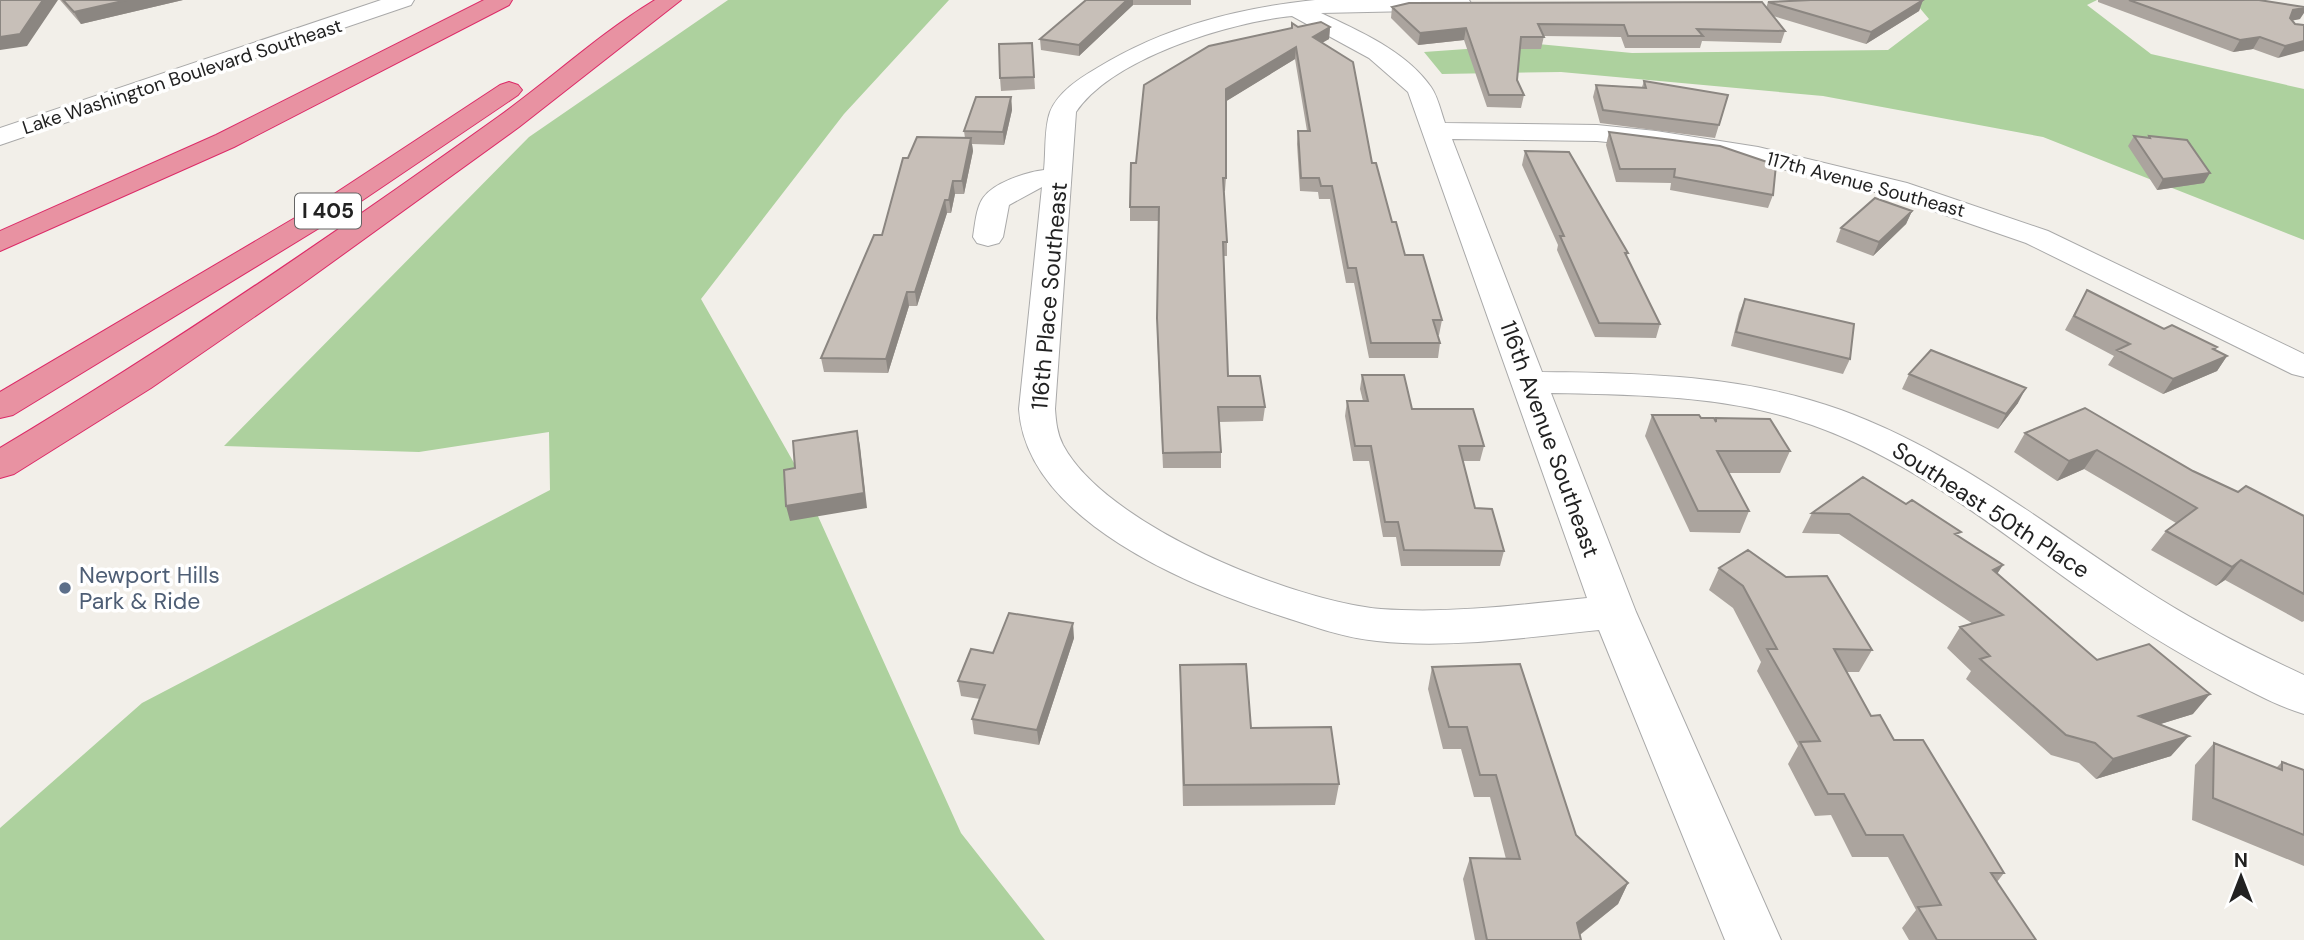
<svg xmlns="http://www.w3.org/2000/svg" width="2304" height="940" viewBox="0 0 2304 940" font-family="'DM Sans',sans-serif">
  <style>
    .forest { fill: #add19e }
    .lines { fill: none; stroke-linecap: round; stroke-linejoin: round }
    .minor-casing { stroke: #a9a9a9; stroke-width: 2 }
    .highway-casing { stroke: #dc2a67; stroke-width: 2 }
    .minor { fill: #fff; fill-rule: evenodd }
    .highway { fill: #e892a2; fill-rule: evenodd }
    .wall { fill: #aba49e }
    .shaded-wall { fill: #8b8681 }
    .building { fill: #c7bfb8; stroke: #8b8681; stroke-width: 2 }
    .service-dot { fill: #5c6f8a; stroke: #fff; stroke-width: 2.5 }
    .labels { text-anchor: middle; stroke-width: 7; stroke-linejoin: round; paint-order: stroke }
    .far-street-label { font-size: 19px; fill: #222; stroke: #fff }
    .shield { fill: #fff; stroke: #646464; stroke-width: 2 }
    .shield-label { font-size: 21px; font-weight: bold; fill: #222 }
    .street-label { font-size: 23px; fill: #222; stroke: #fff }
    .service-label { font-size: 23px; fill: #4e5e75; stroke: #fff; text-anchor: start }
  </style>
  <rect width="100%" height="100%" fill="#f2efe9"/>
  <path class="forest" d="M728,0H949L844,114L701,299L794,463L961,833L1045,940H0V828L142,703L550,490L549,432L419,452L224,446L529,137Z
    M1913,0H2097L2087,5L2151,54L2304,89V240L2043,137L1823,96L1561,72L1442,74L1424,52L1538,44L1632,53L1888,50L1929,19Z"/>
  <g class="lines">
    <defs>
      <path id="minor" d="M381,0H414L411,5L0,145V128Z
        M1315,0H1469L1471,3L1468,8L1460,10L1321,13C1359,31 1406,51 1431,87C1438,97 1441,112 1445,123L1597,125L1656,131L1758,147L1907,183L2048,231L2304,354V377L2292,374L2026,243L1887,195L1758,163L1656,147L1597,141L1452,139L1542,372C1642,373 1745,375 1841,410C1951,450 2043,523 2141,587C2193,621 2248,649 2304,675V714C2277,706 2252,692 2227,679C2175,652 2126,621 2078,587C1994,527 1911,460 1812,425C1729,395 1638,395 1551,393L1636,612L1781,940H1725L1599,630C1526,637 1451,649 1377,641C1345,638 1315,627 1284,617C1193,588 1026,521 1019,409L1042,187L1009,205L1003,237L999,243L988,246L977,243L973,237C975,225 976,208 983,198C993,183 1026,172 1044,170C1046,153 1044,128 1050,112C1058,92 1080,78 1097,68C1164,27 1237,8 1315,0ZM1292,16L1369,58L1408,92L1587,598C1519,605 1450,614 1381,609C1293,601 1106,526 1063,445C1057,433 1056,422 1055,409L1076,112C1112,58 1230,22 1292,16Z"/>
      <path id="highway" d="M484,0H512L509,5L234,147L0,251V231L216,135Z
        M655,0H681L519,127L299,286L151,388L14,474L0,478V448C171,346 336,233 498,117C551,79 599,34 655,0Z
        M509,82L518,85L522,90L518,95L342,214L13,415L0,418V392L322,202L500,85Z"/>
    </defs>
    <use href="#minor" class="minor-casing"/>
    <use href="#highway" class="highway-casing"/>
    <use href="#minor" class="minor"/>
    <use href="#highway" class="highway"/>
  </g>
  <path class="wall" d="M60,0H183L81,24Z
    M1086,0H1191V5H1133L1079,56L1041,50L1040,39Z
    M1923,0L1919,11L1866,44L1773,16L1785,31L1781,43L1702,41L1700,48H1625L1621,37L1544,36L1541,49H1520L1517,80L1524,95L1521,108L1487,107L1464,40L1418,45L1391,18L1392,7L1766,8L1768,2Z
    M2098,0H2259L2300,19L2292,20L2295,24L2304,25L2278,58L2253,49L2233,52L2098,2Z
    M1292,23L1298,27H1330L1329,39L1322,42L1372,163L1392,222L1405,255L1442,320L1439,335H1438L1440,343L1438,358H1369L1354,283H1346L1330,199H1319L1318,192L1300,191L1297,144L1298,131H1307L1295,59L1226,101V178L1225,191H1224L1227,242V256H1223L1228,376L1265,407L1263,421L1219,422L1221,452V468H1163L1157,333L1159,221H1130V207L1136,163L1291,28Z
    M1032,43L1035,89L1001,91L1000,78Z
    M1644,81L1728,95L1715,138L1600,123L1593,97L1596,85L1642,87Z
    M1011,97L1012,110L1004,145L972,144L973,151L964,194H955L951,213H947L917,306H909L888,373L824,372L821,358L882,235L908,158L965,138L964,131Z
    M1609,132L1773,195L1768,208L1670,190L1671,183L1616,182L1606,145Z
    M2134,136L2148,137L2149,136L2204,183L2157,190L2128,146Z
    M1525,151L1628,253L1626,257L1660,324L1656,338L1595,337L1557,250L1558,245L1522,165Z
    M1912,211L1906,224L1873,256L1836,242L1841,228Z
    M2087,290L2164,329L2227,356L2217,371L2163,394L2108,365L2114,356L2065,330Z
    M1745,299L1850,359L1843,374L1731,346L1739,313Z
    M1909,374L2018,403L1998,429L1902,389Z
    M1362,375L1412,409L1484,446L1480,461H1463L1475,508L1504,551L1500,566H1401L1396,537H1383L1369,461H1353L1345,416L1347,401H1363L1360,389Z
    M1652,415L1701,418L1715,421L1790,451L1780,473H1729L1749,511L1740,533L1690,532L1645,436Z
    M2025,433L2193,471L2238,492L2304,516V621L2302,622L2225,580L2216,586L2151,550L2166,531L2176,523L2084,469L2057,481L2014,452Z
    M1863,477L1958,536L1997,573L2097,660L2193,714L2160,724L2171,756L2096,779L2079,763L2051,755L1966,679L1971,671L1947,648L1960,627L1973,624L1839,534L1802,533L1812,513Z
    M1719,568L1872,650L1859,672H1846L1871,716L1894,740L2004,873L1997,882L2036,940H1909L1902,928L1916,910L1888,857H1852L1831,815L1815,816L1788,764L1798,746L1757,671L1761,662L1733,608L1709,590Z
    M1074,638L1039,745L974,734L972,719L980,699L961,696L958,681Z
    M1180,665L1251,728L1339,784L1335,805L1183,806L1180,687Z
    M1432,667L1576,835L1628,883L1618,904L1580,935L1581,940H1475L1463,879L1470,858L1506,859L1490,797H1474L1461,749H1443L1428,689Z
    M2214,743L2276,768L2282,762L2304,770V866L2192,820L2195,765Z"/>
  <path class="shaded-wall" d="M43,0H58L27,46L0,50V37Z
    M127,0H183L81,24L74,12Z
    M1127,0H1133V5L1079,56V45Z
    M1923,0L1919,11L1866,44L1871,32Z
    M2304,8V13L2300,19L2286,22L2293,10Z
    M1330,27L1329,39L1312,49L1313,37Z
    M1466,28L1464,40L1418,45L1420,33Z
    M2260,37L2253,49L2233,52L2240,40Z
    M2304,41V51L2278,58L2285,46Z
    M1296,47L1295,59L1225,102L1226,89Z
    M1011,97L1012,110L1004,145L1003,132Z
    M971,138L973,151L964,194L962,181Z
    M2210,173L2204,183L2157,190L2163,179Z
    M953,181L955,194L951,213L949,200Z
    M945,200L947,213L917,306L915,292Z
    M1912,211L1906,224L1873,256L1879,242Z
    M907,292L909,306L888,373L886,359Z
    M2227,356L2217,371L2163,394L2173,379Z
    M2026,388L2018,403L1998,429L2006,414Z
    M857,431L860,446L867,508L790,521L786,506Z
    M2097,450L2084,469L2057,481L2069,461Z
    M2241,560L2225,580L2216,586L2232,567Z
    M2003,565L1990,585L1993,570Z
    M1073,623L1074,638L1039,745L1037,730Z
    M2210,694L2193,714L2122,736L2139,716Z
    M2189,736L2171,756L2096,779L2113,759Z
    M1628,883L1618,904L1573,940L1577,923Z"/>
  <path class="building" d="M0,0H43L20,34L0,37Z
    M63,0H127L74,12Z
    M1086,0H1127L1079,45L1040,39Z
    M1811,0H1923L1871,32L1768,2Z
    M2129,0H2259L2304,7V8L2293,10L2290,18L2295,24L2304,25V41L2285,46L2260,37L2240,40Z
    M1762,2L1785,31L1697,29L1703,36H1628L1624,25L1538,24L1544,37H1521L1517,80L1524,95H1489L1466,28L1420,33L1392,7L1409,3Z
    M1321,22L1330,27L1313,37L1353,62L1372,163H1376L1392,222H1396L1405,255H1423L1442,320H1433L1440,343H1371L1356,268H1348L1332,186H1321L1319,178H1301L1298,131H1310L1296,47L1226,89V178H1223L1227,242H1223L1228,376H1260L1265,407H1218L1221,452L1163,453L1157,318L1159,207H1130L1131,163H1136L1144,85L1209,46L1292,28V23L1298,27Z
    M1032,43L1034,77L1000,78L999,44Z
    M1644,81L1728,95L1719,125L1603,110L1596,85L1646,88Z
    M976,97H1011L1003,132L964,131Z
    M1609,132L1720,146L1776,165L1773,195L1674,177L1675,169H1620Z
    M2134,136L2150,138L2149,136L2187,140L2210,173L2163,179Z
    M917,137L971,138L962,181H953L949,200H945L915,292H907L886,359L821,358L874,235H882L903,158H908Z
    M1525,151L1569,152L1628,253H1625L1660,324L1599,323L1560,236H1564Z
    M1875,198L1912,211L1879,242L1841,228Z
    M2087,290L2164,329L2172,325L2217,347L2213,349L2227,356L2173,379L2117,350L2130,344L2074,316Z
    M1745,299L1854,324L1850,359L1736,332Z
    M1931,350L2026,388L2006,414L1909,374Z
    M1362,375H1404L1412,409H1473L1484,446H1459L1475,508L1492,509L1504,551L1404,550L1398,522H1385L1371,446H1355L1347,401H1368Z
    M2085,408L2193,471L2238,492L2246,486L2304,516V594L2241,560L2232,567L2166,531L2197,508L2097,450L2069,461L2025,433Z
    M1652,415H1699L1701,418H1714L1716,422V418L1770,419L1790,451H1717L1749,511H1698Z
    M857,431L864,493L786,506L784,470L795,468L793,441Z
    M1863,477L1906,504L1912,500L1961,532L1955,534L2003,565L1993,570L2097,660L2149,644L2210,694L2139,716L2189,736L2113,759L2095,743L2066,735L1980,659L1990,656L1960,627L2003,615L1849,514L1812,513Z
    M1748,550L1786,577L1827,576L1872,650L1834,649L1871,716L1880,715L1894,740H1923L2004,873H1991L2036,940H1937L1918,907L1941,905L1903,835H1866L1844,794H1828L1800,742L1820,741L1767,649H1777L1743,586L1719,568Z
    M1009,613L1073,623L1037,730L972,719L985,685L958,681L971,649L993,653Z
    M1246,664L1251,728L1331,727L1339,784L1184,785L1180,665Z
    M1520,664L1576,835L1628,883L1577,923L1581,940H1487L1470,858L1520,859L1496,775H1480L1467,727H1449L1432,667Z
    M2214,743L2282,770V762L2304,770V835L2213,798Z"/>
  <circle class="service-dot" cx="65" cy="588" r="7"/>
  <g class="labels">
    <g class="far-street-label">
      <text transform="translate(182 76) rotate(-18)" y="7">Lake Washington Boulevard Southeast</text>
      <text transform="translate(1866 184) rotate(15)" y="7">117th Avenue Southeast</text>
    </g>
    <rect class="shield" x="295" y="193.5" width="66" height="35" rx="5"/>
    <g class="shield-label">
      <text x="328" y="218">I 405</text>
    </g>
    <g class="street-label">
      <text transform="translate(1049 296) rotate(-85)" y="8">116th Place Southeast</text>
      <text transform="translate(1550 439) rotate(70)" y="8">116th Avenue Southeast</text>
      <text transform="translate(1991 510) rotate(33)" y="8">Southeast 50th Place</text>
    </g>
    <g class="service-label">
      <text x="79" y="583">Newport Hills<tspan x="79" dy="26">Park &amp; Ride</tspan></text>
    </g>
  </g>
  <g transform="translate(2241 877)" stroke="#ffffff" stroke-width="5" paint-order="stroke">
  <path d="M0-5L12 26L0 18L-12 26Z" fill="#222222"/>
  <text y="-10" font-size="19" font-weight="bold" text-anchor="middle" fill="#222222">N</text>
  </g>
</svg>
